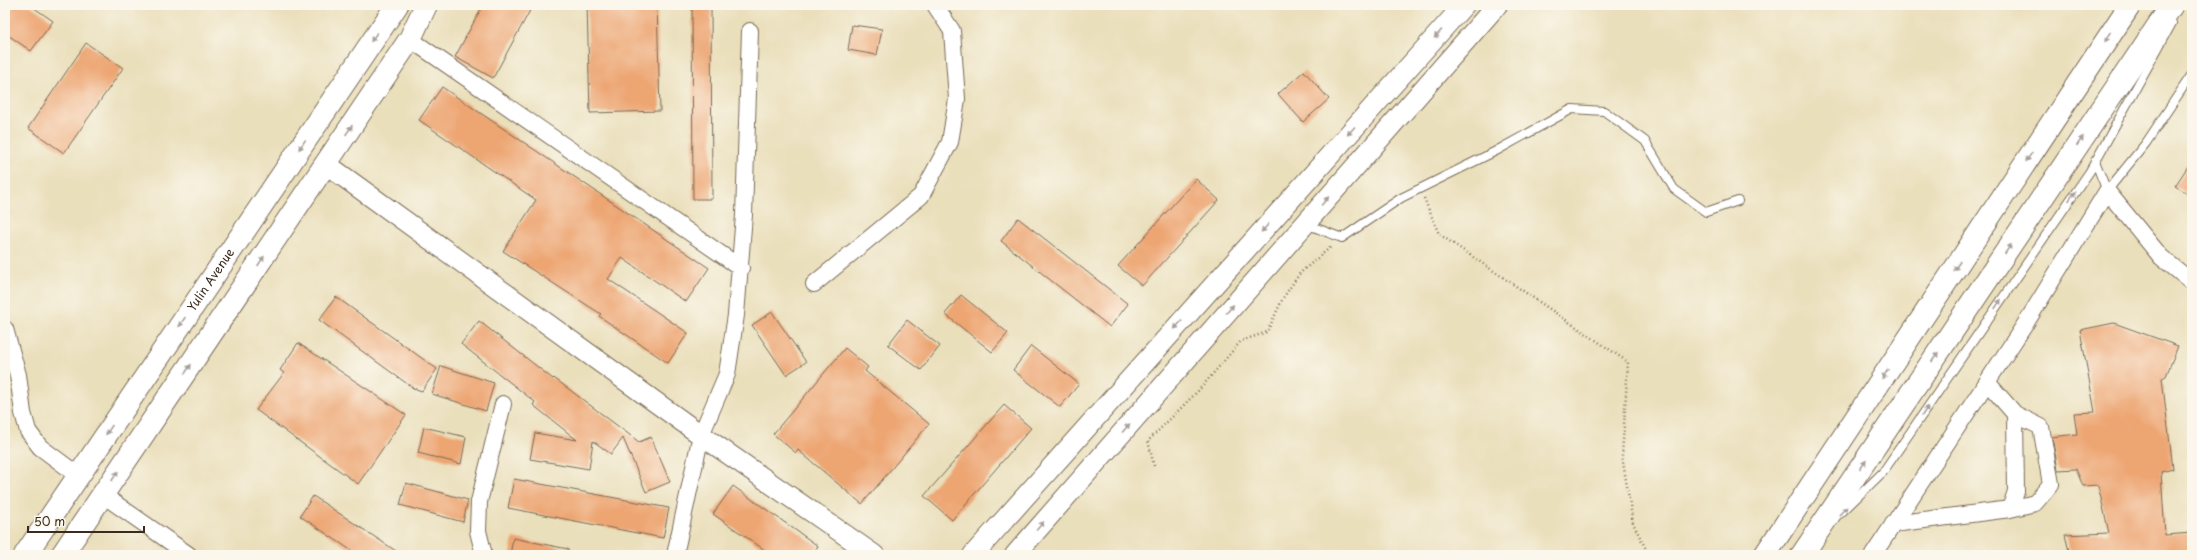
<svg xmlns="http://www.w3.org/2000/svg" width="2197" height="560" viewBox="0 0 2197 560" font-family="'Playpen Sans',sans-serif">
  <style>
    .building { fill: #eda572 }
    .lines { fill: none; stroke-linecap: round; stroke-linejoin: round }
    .service-casing { stroke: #786955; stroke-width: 10 }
    .minor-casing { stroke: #786955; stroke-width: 18 }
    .tertiary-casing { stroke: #786955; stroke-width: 22 }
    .trunk-casing { stroke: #786955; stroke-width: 24 }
    .path { stroke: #786955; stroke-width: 2.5; stroke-dasharray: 1 3; stroke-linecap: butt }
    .service { stroke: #fff; stroke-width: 8 }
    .minor { stroke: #fff; stroke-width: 16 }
    .tertiary { stroke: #fff; stroke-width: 20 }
    .trunk { stroke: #fff; stroke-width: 22 }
    .oneway { fill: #a79f9a }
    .labels { text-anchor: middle; stroke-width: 3; stroke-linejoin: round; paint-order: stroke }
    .street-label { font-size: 12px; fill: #3b2a1e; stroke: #fbf7ec }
  </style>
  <rect width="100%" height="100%" fill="#fbf7ec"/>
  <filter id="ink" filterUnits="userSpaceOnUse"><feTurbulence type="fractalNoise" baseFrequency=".025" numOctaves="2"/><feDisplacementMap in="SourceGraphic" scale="8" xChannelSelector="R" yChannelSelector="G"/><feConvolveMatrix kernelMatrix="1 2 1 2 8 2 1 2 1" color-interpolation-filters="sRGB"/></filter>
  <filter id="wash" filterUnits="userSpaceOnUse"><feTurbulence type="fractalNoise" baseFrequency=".012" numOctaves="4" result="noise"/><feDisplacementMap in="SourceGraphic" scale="16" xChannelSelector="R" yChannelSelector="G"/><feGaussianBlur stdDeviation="0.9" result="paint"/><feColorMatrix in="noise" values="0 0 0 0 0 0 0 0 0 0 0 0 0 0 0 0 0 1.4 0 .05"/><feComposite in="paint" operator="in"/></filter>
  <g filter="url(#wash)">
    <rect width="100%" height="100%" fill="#eadfbb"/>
    <g id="blocks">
      <path class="building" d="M5,5H30L53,21L31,51L5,33Z
        M483,5H533L493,78L455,57Z
        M587,5H657L660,111L590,113Z
        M692,5H711L712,199H693Z
        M852,25L882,29L877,55L848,50Z
        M86,43L123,68L64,153L28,128Z
        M1304,71L1329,99L1303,122L1278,94Z
        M442,87L709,268L686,302L622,258L608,279L688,333L668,363L599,316L601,314L503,251L536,200L419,120Z
        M2192,160V196L2175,186Z
        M1196,179L1219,200L1142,286L1118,266Z
        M1018,218L1128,304L1110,327L1001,241Z
        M961,295L1008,333L992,352L945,314Z
        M336,297L437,369L422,391L413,388L319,320Z
        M772,312L806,362L786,375L752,325Z
        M907,320L940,346L921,370L888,345Z
        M479,321L553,379L554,378L639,442L651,437L670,482L646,492L623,438L611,454L593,441L589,469L530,459L535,433L577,440L533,405L535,402L461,344Z
        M2114,323L2178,346L2166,376L2162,378L2173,469L2161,472L2165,535L2192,533V555H2070L2065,535L2109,533L2098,485L2083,486L2076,469L2058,470L2052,437L2077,434L2074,413L2095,412L2080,330Z
        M298,343L406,415L358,484L256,410L284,373L280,370Z
        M1031,346L1079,384L1060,407L1013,370Z
        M845,348L868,367L865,371L929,424L862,504L798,450L796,453L773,434Z
        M441,366L494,383L486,411L432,394Z
        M1004,405L1031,428L952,520L924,496Z
        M424,427L466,437L461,464L418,453Z
        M514,479L669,508L663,538L508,508Z
        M406,483L468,500L463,522L400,505Z
        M733,486L818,546L812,555H772L713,514Z
        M313,496L402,555H358L300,516Z
        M513,538L568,549V555H510Z"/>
    </g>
  </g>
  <g filter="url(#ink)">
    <use href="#blocks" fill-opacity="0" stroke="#786955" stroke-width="1"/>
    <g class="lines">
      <defs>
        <path id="service" d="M2095,161L2107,191L2146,143L2192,74
          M1306,224L1342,238L1401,198L1496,151L1572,109L1604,111L1645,141L1674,189L1706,212L1738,201
          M1840,514L1883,472L2090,171L2172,23"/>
        <path id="minor" d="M410,39L741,268
          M814,284L921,196L950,142L957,99L952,31L935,5
          M5,329L18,375L23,413L28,431L40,447L79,476
          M103,495L189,555
          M2010,509L2035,503L2051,484L2041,427L2015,414
          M1893,524L2010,509L2016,491L2015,414L1987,382
          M484,555L478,531L479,502L503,404
          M675,555L701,435L727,374L736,315L744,215L750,31
          M1873,555L2024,326L2107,191L2161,257L2192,282"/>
        <path id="tertiary" d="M326,164L701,435L874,555
          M973,555L1464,5
          M1015,555L1497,5"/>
        <g id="trunk">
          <path id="s1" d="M25,555L397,5"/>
          <path d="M62,555L410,39L426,5"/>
          <path d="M1765,555L2130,5"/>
          <path d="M1802,555L2172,5"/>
        </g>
      </defs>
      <use href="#service" class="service-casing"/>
      <use href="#minor" class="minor-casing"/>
      <use href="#tertiary" class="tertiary-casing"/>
      <use href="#trunk" class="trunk-casing"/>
      <path class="path" d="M1424,198L1439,234L1628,362L1622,456L1633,523L1649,555
        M1154,466L1148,441L1199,390L1241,341L1267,332L1283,298L1300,273L1332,246"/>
      <use href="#service" class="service"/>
      <use href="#minor" class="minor"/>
      <use href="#tertiary" class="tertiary"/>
      <use href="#trunk" class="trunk"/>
    </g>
    <defs><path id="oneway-solid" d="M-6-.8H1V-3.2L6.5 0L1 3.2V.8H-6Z"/></defs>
    <g class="oneway">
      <use href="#oneway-solid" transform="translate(1438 34) rotate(132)"/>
      <use href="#oneway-solid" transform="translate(374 37) rotate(124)"/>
      <use href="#oneway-solid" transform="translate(2108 37) rotate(124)"/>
      <use href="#oneway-solid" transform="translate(349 130) rotate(-56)"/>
      <use href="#oneway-solid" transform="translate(1351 131) rotate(132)"/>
      <use href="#oneway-solid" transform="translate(2080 141) rotate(-56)"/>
      <use href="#oneway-solid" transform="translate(302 145) rotate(124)"/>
      <use href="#oneway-solid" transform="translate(2029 157) rotate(124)"/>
      <use href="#oneway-solid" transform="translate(2072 196) rotate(-56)"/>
      <use href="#oneway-solid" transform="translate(1325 201) rotate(-49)"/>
      <use href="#oneway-solid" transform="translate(1265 228) rotate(132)"/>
      <use href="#oneway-solid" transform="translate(2008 249) rotate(-56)"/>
      <use href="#oneway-solid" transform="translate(261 261) rotate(-56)"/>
      <use href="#oneway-solid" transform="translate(1957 266) rotate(124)"/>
      <use href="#oneway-solid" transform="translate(1998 304) rotate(-56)"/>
      <use href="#oneway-solid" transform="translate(1230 309) rotate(-49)"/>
      <use href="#oneway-solid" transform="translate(182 322) rotate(124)"/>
      <use href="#oneway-solid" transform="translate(1178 325) rotate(132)"/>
      <use href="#oneway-solid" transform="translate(1935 357) rotate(-56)"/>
      <use href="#oneway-solid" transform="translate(188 369) rotate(-56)"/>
      <use href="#oneway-solid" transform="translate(1885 374) rotate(124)"/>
      <use href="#oneway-solid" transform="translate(1925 411) rotate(-56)"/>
      <use href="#oneway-solid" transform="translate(1126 428) rotate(-49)"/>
      <use href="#oneway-solid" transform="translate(109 430) rotate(124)"/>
      <use href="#oneway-solid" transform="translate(1863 465) rotate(-56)"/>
      <use href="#oneway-solid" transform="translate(115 476) rotate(-56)"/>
      <use href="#oneway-solid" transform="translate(1843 511) rotate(-45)"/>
      <use href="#oneway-solid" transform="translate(1040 526) rotate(-49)"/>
    </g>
  </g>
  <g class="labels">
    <g class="street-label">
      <text dy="4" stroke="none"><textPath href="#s1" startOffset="332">Yulin Avenue</textPath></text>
    </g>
  </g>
  <rect width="2197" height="560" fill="none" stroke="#fbf7ec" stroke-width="20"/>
  <path d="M28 526v6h116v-6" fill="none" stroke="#3b2a1e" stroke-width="2"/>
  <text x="34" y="526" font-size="12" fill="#3b2a1e" stroke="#fbf7ec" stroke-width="3" paint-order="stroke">50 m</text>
</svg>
